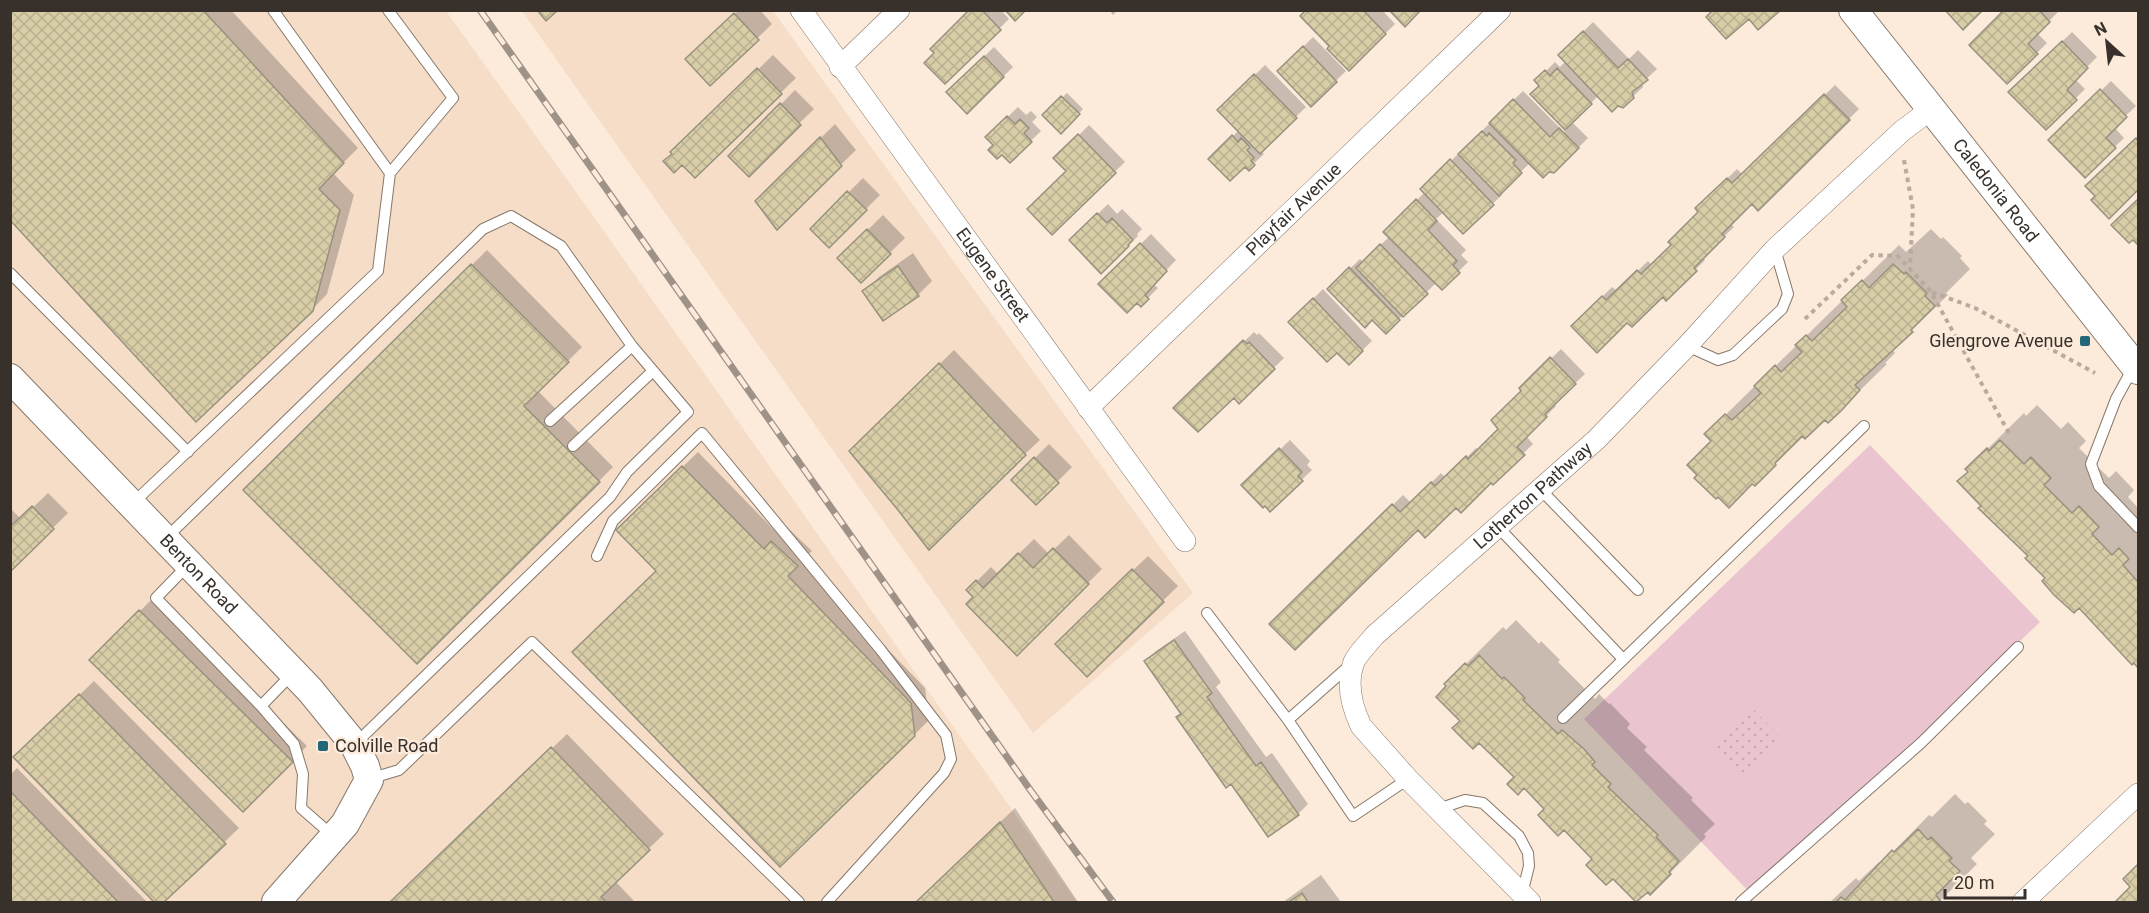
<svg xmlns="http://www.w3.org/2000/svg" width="2149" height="913" viewBox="0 0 2149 913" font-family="Roboto,sans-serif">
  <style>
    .built { fill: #f5ddc8 }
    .grass { fill: #eac5cf }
    .park { fill: url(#park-dots) }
    .shadow { fill: #0003 }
    .building { fill: url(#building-cross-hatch); stroke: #97927f; stroke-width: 1.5 }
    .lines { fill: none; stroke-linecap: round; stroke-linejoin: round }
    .lane-casing { stroke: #87786a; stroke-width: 12 }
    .street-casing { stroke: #87786a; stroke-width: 22 }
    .secondary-casing { stroke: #87786a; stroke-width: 30 }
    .path { stroke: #b9aa9f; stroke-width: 4; stroke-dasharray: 4.5 4.5; stroke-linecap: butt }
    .lane { stroke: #fff; stroke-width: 10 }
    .street { stroke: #fff; stroke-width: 21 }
    .secondary { stroke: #fff; stroke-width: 28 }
    .rail-casing { stroke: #9f9288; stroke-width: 7 }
    .rail { stroke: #fceadb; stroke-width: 4.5; stroke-dasharray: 14; stroke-linecap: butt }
    .poi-dot { fill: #236679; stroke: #fceadb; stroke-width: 2 }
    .labels { text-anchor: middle; stroke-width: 4.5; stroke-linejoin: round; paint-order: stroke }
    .street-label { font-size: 18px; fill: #37302b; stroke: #fceadb }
    .poi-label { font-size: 18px; fill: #37302b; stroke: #fceadb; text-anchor: end }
  </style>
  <defs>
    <pattern id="park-dots" width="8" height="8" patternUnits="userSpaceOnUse" patternTransform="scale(1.5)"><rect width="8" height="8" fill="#eac5cf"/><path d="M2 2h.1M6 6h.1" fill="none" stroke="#c9aab2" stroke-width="1.8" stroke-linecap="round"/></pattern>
    <pattern id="building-cross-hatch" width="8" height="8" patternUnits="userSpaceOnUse" patternTransform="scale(1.5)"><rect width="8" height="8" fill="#d8cda7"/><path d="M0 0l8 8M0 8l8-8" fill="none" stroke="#bab090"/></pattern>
  </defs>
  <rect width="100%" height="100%" fill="#fceadb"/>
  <path class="built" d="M10,11H446L586,206L1077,902H11Z
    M522,11H773L1193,593L1033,733Z"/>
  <path class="grass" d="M1870,445L2040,622L1754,897L1584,719Z"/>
  <path class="park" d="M1751,707L1782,739L1744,776L1714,744Z"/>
  <path class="shadow" d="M10,10H231L358,148L333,173L354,195L327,294L312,310Z
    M739,10H760L772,24L710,84L702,45Z
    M971,10H1001L1009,19L945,82Z
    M1109,10H1118L1113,15Z
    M1308,10H1382L1395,24L1349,69Z
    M2006,10L2058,12L2037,33L2047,43L2007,82Z
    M1593,22L1629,59L1638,50L1657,69L1642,83L1643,87L1623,106L1599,95L1572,122L1588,138L1554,172L1530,163L1500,192L1502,195L1463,232L1444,212L1436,219L1466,250L1461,255L1468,262L1442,288L1436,283L1386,332L1372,318L1329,289L1360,259L1363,262L1390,236L1385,232L1425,192L1422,189L1523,91L1564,132L1566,130L1532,94L1541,85L1537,80L1555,62L1560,67L1566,61L1560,55Z
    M2072,32L2097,57L2075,79L2085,89L2046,128L2011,92Z
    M1313,37L1346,71L1311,105L1279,71Z
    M994,47L1013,67L967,112L948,92Z
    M773,55L796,78L695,176L682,163L687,138Z
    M1265,65L1306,107L1261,151L1264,154L1249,168L1245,165L1210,159L1239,130L1219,110Z
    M2111,81L2136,106L2114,127L2124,138L2085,176L2050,140Z
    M1835,85L1859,109L1758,209L1752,202L1730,223L1734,227L1703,257L1705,260L1666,299L1663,295L1627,321L1573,326L1612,287L1617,291L1648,261L1652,266L1673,245L1700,212L1697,208L1737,169L1743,175Z
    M795,90L814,109L783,139L730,156Z
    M1067,93L1083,109L1061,132L1044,115Z
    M1018,107L1026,115L1031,111L1037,117L1032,122L1041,131L1010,161L987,137Z
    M835,124L856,150L777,227L757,201Z
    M1089,125L1125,162L1052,232L1068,171L1056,158Z
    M2138,137V188L2109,216L2097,196L2087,186Z
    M863,178L880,195L829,246L812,229Z
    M2138,200V243L2114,225Z
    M1108,204L1117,214L1122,209L1142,229L1137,234L1138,236L1101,272L1071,240Z
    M883,215L905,238L861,281L839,258Z
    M1931,229L1941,239L1943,237L1962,256L1960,258L1970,269L1946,293L1948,295L1892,349L1895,353L1885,363L1887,364L1850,400L1825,418L1804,436L1755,484L1706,434L1899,245L1906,252Z
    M1151,234L1176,260L1153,284L1158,288L1141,305L1100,284Z
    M487,250L582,347L538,391L613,467L417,662L246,490Z
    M913,253L932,281L918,295L864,291L879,277Z
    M1323,289L1372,341L1349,363L1337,351L1290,322Z
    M1254,332L1257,335L1259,333L1284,358L1239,402L1234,396L1175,408Z
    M1561,349L1585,374L1554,403L1556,406L1526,436L1533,444L1493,483L1491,481L1457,506L1418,528L1271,624L1403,495L1411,503L1441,473L1446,478L1476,448L1479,450L1500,429L1523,391L1521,388Z
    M954,350L1040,440L1025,454L851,451Z
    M2037,405L2061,429L2068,422L2086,441L2079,448L2109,478L2116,471L2134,490L2128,497L2138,508V666L2079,606L2047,578L2030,555L1983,506L1967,469L2024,413L2026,416Z
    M1290,440L1310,461L1307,465L1312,470L1270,510L1243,485Z
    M1049,444L1072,467L1036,503L1013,480Z
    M698,452L779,535L787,527L812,551L802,560L925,688L929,720L914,735L632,516Z
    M48,493L68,513L10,570V508L21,519Z
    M1069,535L1102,569L1017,654L968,590L991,567L998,574L1034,539L1049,554Z
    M1148,556L1178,586L1087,675L1071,629Z
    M155,596L307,746L243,810L92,660Z
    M1516,620L1539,644L1541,641L1560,660L1558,662L1595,699L1599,694L1609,704L1610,703L1630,724L1627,728L1647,747L1644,750L1693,798L1691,800L1715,824L1704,834L1706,837L1650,893L1613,877L1462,721L1446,684L1503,627L1506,630Z
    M1185,631L1221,682L1216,687L1266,757L1272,753L1308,804L1298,814L1183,713L1146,661L1156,651Z
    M94,681L239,828L162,902H156L15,757Z
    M567,734L664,834L615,881L635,902H391Z
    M17,768L147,902H10V775Z
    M1955,794L1965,804L1968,802L1987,821L1984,824L1995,834L1971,858L1977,864L1939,902H1830L1856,878L1859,881L1879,862L1881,864L1929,815L1932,817Z
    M1015,808L1078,902H917Z
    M2138,865V902H2117L2132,887L2125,879Z
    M1321,875L1341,902H1283Z"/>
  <path class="building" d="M10,10H203L344,163L319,189L340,210L313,311L196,422L10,220Z
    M537,10H558L546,21Z
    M969,10H982L1001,30L945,84L924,63L934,53L930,49Z
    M1005,10H1026L1015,21Z
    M1306,10H1363L1386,34L1349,71L1327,49L1329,46L1300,16Z
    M1389,10H1421L1405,27Z
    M1713,10H1781L1758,30L1749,19L1726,39L1706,17Z
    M1945,10H1983L1963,30Z
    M2004,10H2039L2050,22L2028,44L2038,54L2007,84L1969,45Z
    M734,13L759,40L710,86L685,59Z
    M1583,31L1618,68L1628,59L1648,80L1632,92L1634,98L1623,108L1618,106L1612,112L1558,55Z
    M2062,41L2088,68L2067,90L2077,100L2046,130L2008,92Z
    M1303,46L1337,82L1311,107L1277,71Z
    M984,56L1004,77L967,114L946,92Z
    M757,68L782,94L695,178L682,165L674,173L663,161L672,154L670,152Z
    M1557,68L1592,104L1565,130L1530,94L1539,86L1534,80L1545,70L1550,76Z
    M1254,74L1297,118L1260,154L1217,110Z
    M2100,89L2127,117L2106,138L2116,148L2085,178L2048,140Z
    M1824,94L1850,120L1758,211L1752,204L1722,234L1725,237L1694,268L1697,271L1666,301L1663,297L1632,327L1627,323L1597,353L1571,326L1602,296L1606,300L1637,270L1641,274L1671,245L1668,242L1698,212L1695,208L1727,178L1732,183Z
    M1061,96L1080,114L1061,134L1042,115Z
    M1513,99L1550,137L1559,128L1579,148L1554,173L1549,172L1543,178L1489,123Z
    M780,103L801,125L749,177L728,156Z
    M1007,116L1015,124L1020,119L1029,128L1024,133L1032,142L1010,163L1002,155L997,159L988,150L993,145L985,137Z
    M1482,131L1487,136L1489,133L1516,160L1513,163L1522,173L1499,196L1458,154Z
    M1078,134L1116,173L1052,235L1027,209L1066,171L1053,158Z
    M1232,135L1238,142L1241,138L1250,147L1247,150L1254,158L1251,161L1255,165L1249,171L1245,167L1230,181L1208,159Z
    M820,137L842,166L777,230L755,201Z
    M2136,138L2138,141V190L2109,219L2091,200L2095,196L2085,186Z
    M1450,159L1494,205L1463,234L1420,189Z
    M847,191L867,210L829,248L810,229Z
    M1416,199L1437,221L1428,230L1457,261L1453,265L1460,273L1442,290L1383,232Z
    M2138,199V245L2133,240L2129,243L2111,225Z
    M1097,213L1107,223L1112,218L1133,240L1128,245L1129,246L1101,274L1069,240Z
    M867,229L891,254L861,283L837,258Z
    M1140,243L1167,271L1145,295L1149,299L1141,307L1137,303L1127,313L1098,284Z
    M1380,244L1428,294L1403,317L1356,268Z
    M471,264L569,362L524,406L600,482L417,664L243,490Z
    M1893,264L1904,274L1906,272L1927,293L1925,296L1935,306L1911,330L1913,332L1855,385L1860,390L1841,411L1828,423L1825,420L1805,439L1802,436L1775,463L1776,465L1755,486L1752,484L1729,508L1718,497L1716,499L1694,478L1697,475L1687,465L1711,441L1704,434L1725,414L1732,420L1761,393L1754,386L1775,365L1781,372L1802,352L1795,345L1806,335L1812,341L1847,307L1841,300L1862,280L1869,288Z
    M898,266L919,296L883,321L862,291Z
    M1349,267L1400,320L1386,334L1372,320L1365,328L1327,289Z
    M1313,298L1363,351L1349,365L1337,353L1327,362L1288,322Z
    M1243,340L1247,344L1249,342L1275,369L1239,404L1234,398L1198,432L1173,408Z
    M1550,357L1576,384L1545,414L1547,417L1517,447L1525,455L1493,485L1491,483L1461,513L1456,508L1425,538L1418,530L1295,650L1269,624L1392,504L1400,512L1431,482L1435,486L1466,456L1468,459L1498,429L1491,420L1521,391L1519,388Z
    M939,363L1026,455L929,550L898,510L849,451Z
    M2000,440L2024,464L2031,457L2051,478L2044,485L2072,513L2079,506L2099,527L2092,534L2112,555L2119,548L2129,559L2123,565L2138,582V668L2134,663L2132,665L2079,608L2074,613L2054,595L2042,581L2045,578L2025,558L2028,556L1978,508L1981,506L1957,481L1968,472L1965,469L1987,448L1989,451Z
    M1279,448L1302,472L1298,476L1303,481L1270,512L1265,506L1263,508L1241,485Z
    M1034,457L1059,483L1036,505L1011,480Z
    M682,466L764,549L771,541L798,566L788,576L911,703L915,736L780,867L572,652L656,571L616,530Z
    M32,506L54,529L10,572V527Z
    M1053,548L1089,584L1017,656L966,604L973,597L966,590L976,580L983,588L1018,553L1033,568Z
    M1132,569L1164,602L1087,677L1055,644Z
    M139,610L293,762L243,812L89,660Z
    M1174,640L1212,693L1207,697L1256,766L1261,762L1299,815L1268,837L1231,784L1226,788L1176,717L1181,714L1144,661Z
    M1479,655L1502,679L1504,677L1525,698L1523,700L1558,734L1562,730L1584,749L1595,762L1592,765L1611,784L1608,787L1658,835L1656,837L1679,861L1669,872L1671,874L1650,895L1648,892L1636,902L1613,879L1606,885L1586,865L1592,859L1564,830L1558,836L1538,815L1544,809L1524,788L1518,795L1507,784L1514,777L1479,743L1473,749L1452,728L1460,721L1436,697L1446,686L1444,684L1465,663L1468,666Z
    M79,694L226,844L164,902H154L13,757Z
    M551,747L650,850L601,897L606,902H390Z
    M10,791L118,902H10Z
    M1000,822L1054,902H916Z
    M1918,829L1928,840L1931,837L1952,858L1949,861L1960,871L1936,895L1941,902H1836L1841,897L1845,900L1892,850L1894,852Z
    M2138,864V902H2115L2130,887L2123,879Z
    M1302,893L1308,902H1289Z"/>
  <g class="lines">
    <defs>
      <path id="lane" d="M388,10L453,98L390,173
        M10,273L188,452
        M1687,346L1718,360L1733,355L1782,309L1788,294L1775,249
        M2133,368L2116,399L2091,464L2099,486L2138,527
        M550,421L632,346
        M573,446L653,371
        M1541,490L1638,590
        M132,504L378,271L390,173L273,10
        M1498,527L1623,659
        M165,539L483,229L511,216L561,246L632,346L688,412L627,472L610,497L356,743
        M597,556L613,521L702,433L880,649L946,735L951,759L944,773L827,902
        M189,564L156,598L261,706L293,673
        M1207,613L1288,720L1353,816L1408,779
        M261,706L294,744L303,774L301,808L333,836
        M1563,718L1864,426
        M1288,720L1349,666
        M369,779L399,770L532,642L799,902
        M1438,809L1465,800L1483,803L1519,836L1528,853L1529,866L1522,894
        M1741,902L1921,743L2018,647"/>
      <g id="street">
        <path id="s1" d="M801,10L1185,541"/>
        <path d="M840,67L899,10"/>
        <path id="s2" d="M1088,408L1500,10"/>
        <path id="s3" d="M1530,902L1408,779L1361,726C1352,707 1346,683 1354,662C1358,653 1368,644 1374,636L1597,439L1687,346L1775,249L1902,131L1930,110"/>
        <path d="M2023,902L2138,794"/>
      </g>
      <g id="secondary">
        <path id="s4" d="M1853,10L2138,370"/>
        <path id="s5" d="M10,378L310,690L354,744L365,766L369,780L345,824L276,902"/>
      </g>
    </defs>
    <use href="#lane" class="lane-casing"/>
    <use href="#street" class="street-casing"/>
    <use href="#secondary" class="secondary-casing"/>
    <path class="path" d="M1904,160L1913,209L1910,268
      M1932,292L1975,308L2095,373
      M1805,319L1872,255L1898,256L1931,292L2010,435"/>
    <use href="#lane" class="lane"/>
    <use href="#street" class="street"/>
    <use href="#secondary" class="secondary"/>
    <defs>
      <path id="rail" d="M480,10L1031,791L1113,902"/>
    </defs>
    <use href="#rail" class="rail-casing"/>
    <use href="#rail" class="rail"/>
  </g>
  <g class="poi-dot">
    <rect x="2079" y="335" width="12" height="12" rx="3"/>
    <rect x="317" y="740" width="12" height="12" rx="3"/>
  </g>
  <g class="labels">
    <g class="street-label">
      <text dy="6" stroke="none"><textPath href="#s4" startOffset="230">Caledonia Road</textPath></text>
      <text dy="6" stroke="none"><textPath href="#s2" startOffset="286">Playfair Avenue</textPath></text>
      <text dy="6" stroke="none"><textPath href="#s1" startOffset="327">Eugene Street</textPath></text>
      <text dy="6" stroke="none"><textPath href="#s3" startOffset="555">Lotherton Pathway</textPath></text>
      <text dy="6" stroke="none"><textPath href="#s5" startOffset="272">Benton Road</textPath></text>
    </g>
    <g class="poi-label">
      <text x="2073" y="347">Glengrove Avenue</text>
      <text x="335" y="752" text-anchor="start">Colville Road</text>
    </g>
  </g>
  <rect width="2149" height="913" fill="none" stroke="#37302b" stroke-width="24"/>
  <g transform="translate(2107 42) rotate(333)" stroke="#fceadb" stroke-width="4.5" paint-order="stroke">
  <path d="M0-4.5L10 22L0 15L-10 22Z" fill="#37302b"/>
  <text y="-9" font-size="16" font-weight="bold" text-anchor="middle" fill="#37302b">N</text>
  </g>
  <path d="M1945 889v9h80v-9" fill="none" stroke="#37302b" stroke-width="3"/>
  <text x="1954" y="889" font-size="18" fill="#37302b" stroke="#fceadb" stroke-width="4.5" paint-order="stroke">20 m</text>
</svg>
